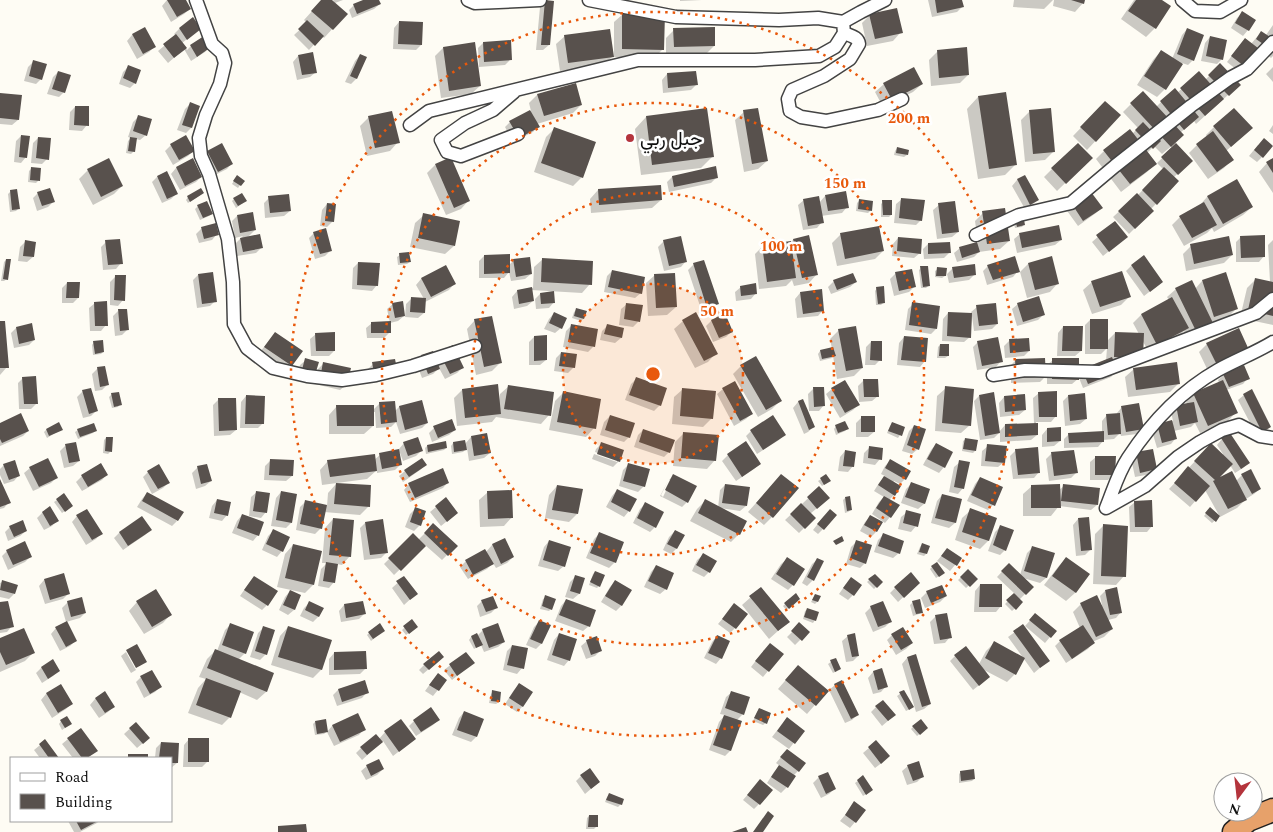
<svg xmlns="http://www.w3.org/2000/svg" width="1273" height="832" viewBox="0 0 1273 832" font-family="Spectral,Vazirmatn,serif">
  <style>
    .shadow { fill: #0003 }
    .building { fill: #58514d }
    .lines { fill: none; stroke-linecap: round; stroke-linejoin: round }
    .street-casing { stroke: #434343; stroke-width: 15 }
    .highway-casing { stroke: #212121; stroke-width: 25 }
    .street { stroke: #fff; stroke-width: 12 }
    .highway { stroke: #e7a16a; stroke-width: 22 }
    .ring { fill: none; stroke: #e8590c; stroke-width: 2.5; stroke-dasharray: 2.5 5 }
    .poi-dot { fill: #b4343c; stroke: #fff; stroke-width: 2 }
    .labels { text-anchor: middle; stroke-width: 5; stroke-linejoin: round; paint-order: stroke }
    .poi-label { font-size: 19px; fill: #101010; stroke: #fff; text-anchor: start }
    .centre { fill: #e8590c; stroke: #fff; stroke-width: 2.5 }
    .ring-label { font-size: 15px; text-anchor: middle; font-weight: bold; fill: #e8590c; stroke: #fff; stroke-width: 5; stroke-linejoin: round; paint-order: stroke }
  </style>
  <rect width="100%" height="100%" fill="#fefcf4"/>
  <path class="shadow" d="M167,0H185L190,9L184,14L171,22L162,6Z
    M322,0H330L346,14L324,38L322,36L309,50L294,35L307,23L304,20Z
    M333,0H343L335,3Z
    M366,0H378L380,4L374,9L352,18L349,10L354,5Z
    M680,0H702L680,1Z
    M928,0H961L962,7L957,12L932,17Z
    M1014,0H1053L1044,9L1013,7Z
    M1054,0H1084L1083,3L1075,12L1053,6Z
    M1134,0H1160L1169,7L1155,28L1146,37L1121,19Z
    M545,2L549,45L543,50H536L540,7Z
    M1242,13L1248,30L1243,36L1231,28L1237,18Z
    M623,14L663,49L655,57H612L604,65L560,71L556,44L565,36L614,57V22Z
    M870,15L901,32L893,41L867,46L862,23Z
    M399,22L421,45L416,50L393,49L394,28Z
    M1273,25V56L1271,58L1266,54L1247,78L1227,62L1240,45L1251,44L1261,32L1266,35Z
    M144,29L154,47L149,52L137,59L127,41L132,35Z
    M179,29H200L182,43L187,50L191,46L210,47L205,52L191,61L184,49L168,63L158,51L176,36L174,34Z
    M1187,29L1193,60L1188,65L1182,63L1165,89L1157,97L1137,85L1153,60L1161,51L1172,59L1182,35Z
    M674,30L714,46L706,54L666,55V38Z
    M1210,37L1222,59L1217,64L1201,61L1205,43Z
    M483,43L511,59L505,65L479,67L478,48Z
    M474,44L480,86L471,94L441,98L435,56L443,48Z
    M937,52L968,75L960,83L931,86L929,60Z
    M360,55L356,79L351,84L345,82L355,61Z
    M298,56L316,72L310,77L297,80L293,62Z
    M34,61L41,79L36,84L24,81L28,67Z
    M1220,65L1239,85L1196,124L1194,121L1180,133L1174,144L1162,154L1154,146L1147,153L1155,164L1147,172L1121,192L1096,159L1104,151L1132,134L1138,128L1123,112L1131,104L1156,107L1161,102L1177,93L1199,73L1205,80Z
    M129,66L135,83L130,88L119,84L123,72Z
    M1273,67V82L1266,74Z
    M58,72L64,92L59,97L47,94L53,77Z
    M667,74L696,85L691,90L663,93L662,80Z
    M884,84H922L913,92L883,107L875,92Z
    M0,94L18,120L12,125L0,124Z
    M537,95L581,105L573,113L537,124L538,126L533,132L513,142L505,127L510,122L531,111L529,103Z
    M978,97L1016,164L1005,175L978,179L967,109Z
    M190,104L199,107L191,128L186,133L177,130L185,109Z
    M75,107L87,125L82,131L69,130L70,112Z
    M706,110L713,156L701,168L641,175L635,129L646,117Z
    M1030,111L1053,152L1045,160L1025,162L1021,120Z
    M1097,111L1119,116L1087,150L1073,136Z
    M744,112L767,161L758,169L744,172L735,120Z
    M138,117L146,135L140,140L136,139L134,151L131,154L126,153L128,141L131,138L128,137L133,122Z
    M369,117L398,142L390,151L367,156L360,126Z
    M1273,125V134L1269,131Z
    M1214,127L1243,136L1226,151L1232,159L1224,168L1208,179L1189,153L1197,145L1207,137L1206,135Z
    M554,129L582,177L573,186L534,172L546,137Z
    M21,136L26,157L21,163L14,162L16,141Z
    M186,137L193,151L188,156L173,165L165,151L171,145Z
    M38,138L47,159L42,164L31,163L33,143Z
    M1176,145L1191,161L1173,178L1177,182L1151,209L1152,211L1129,234L1113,217L1137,195V196L1163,169L1157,163Z
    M1258,145L1262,157L1257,162L1249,156Z
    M897,148L907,155L904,157L894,155L895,151Z
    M208,152L232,163L227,169L213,176L203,158Z
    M1091,158L1057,191L1044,177L1052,169Z
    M1273,159V193L1259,172L1267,163Z
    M108,160L122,186L114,194L93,205L79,179L88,170Z
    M192,160L201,177L196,182L180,190L171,174L176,168Z
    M435,165L469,200L461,209L446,215L427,173Z
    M31,169L39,170L38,181L36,183L28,182L29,171Z
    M157,177L176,194L171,199L162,203L152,182Z
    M672,177H717L711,183L669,192L667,182Z
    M1025,177L1037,200L1032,205L1025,209L1012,186L1017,180Z
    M235,179L243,181L238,188L232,184Z
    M1236,181L1252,207L1243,215L1214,232L1212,228L1207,233L1184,246L1172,225L1180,217L1199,206L1207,197Z
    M598,190L661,200L652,208L591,213L590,199Z
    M11,191L18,209L16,211L10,212L8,194Z
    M38,193L53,202L48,207L37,211L33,198Z
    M203,193L188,203L186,200L188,197Z
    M825,196L847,207L842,213L821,216L822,222L817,228L803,230L798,205L804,200L819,203Z
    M269,198L290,211L284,216L265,218L264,203Z
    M234,199L243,203L236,208L232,201Z
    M902,199L921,220L916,225L894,223L896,204Z
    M859,201L871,210L868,213L856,211L857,203Z
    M883,202L891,215L889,217H881V204Z
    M327,204L333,221L327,227L320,226L322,210Z
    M939,205L958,232L952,237L937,239L933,210Z
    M198,206L212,214L209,216L200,220L195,209Z
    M1065,208H1101L1096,213L1078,226Z
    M983,213L1009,241L1000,249L979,252L974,257L957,262L954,253L960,248L978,243L975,221Z
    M1012,214L1024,224L1022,227L1015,228Z
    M424,215L454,246L445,254L410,247L415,223Z
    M237,216L255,230L247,238L261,248L256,253L237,256L235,244L243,236L235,238L232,221Z
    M1115,222L1126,237L1103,256L1092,242Z
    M201,229L217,234L212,240L199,243L196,234Z
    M314,233L331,250L325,256L315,259L309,238Z
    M841,234L883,251L875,259L837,266L832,243Z
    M1020,234L1061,240L1055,245L1017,253L1014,239Z
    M1241,237L1264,256L1259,262H1236V242Z
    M898,238L920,253L914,258L892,256L893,244Z
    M793,240L817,274L809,283L794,286L792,280L786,286L759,289L755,254L763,246L791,242Z
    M1273,240V282H1270L1268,245Z
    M664,241L686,261L681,267L664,271L658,247Z
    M25,242L33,257L27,262L18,261L20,247Z
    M106,242L121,263L116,269L103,270L101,247Z
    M928,244L949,253L944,258L924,259L923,249Z
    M1191,246L1232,255L1224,263L1186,271L1183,254Z
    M400,255L410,262L407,264L398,265L397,257Z
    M484,256L509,265L514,260L531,274L525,279L511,281L509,272L504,278H479V261Z
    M543,259L590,284L582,293L531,290L533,301L527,306L514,309L512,297L517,291L533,288L534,267Z
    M6,260L7,279L4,281H1L4,262Z
    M358,263L377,285L372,291L352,289L353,268Z
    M694,264L717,304L712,309L702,312L688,270Z
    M1028,264L1058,283L1050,292L1027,298L1020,272Z
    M988,266L1018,271L1013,277L987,285L983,271Z
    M1131,266L1162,282L1144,296L1126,271Z
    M445,267L454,284L449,290L425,302L424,313L418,318L405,317L406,304L412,298L424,299L416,285L421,279Z
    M921,268L929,285L926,288H921L919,270Z
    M953,268L975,274L969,280L949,283L947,274Z
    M938,269L945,276L942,278L935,277V271Z
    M612,271L641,293L635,298L604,292L607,276Z
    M896,273L914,287L909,292L894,296L890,279Z
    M198,275L215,301L210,306L197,308L193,280Z
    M655,275L676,307L667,315L648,316L646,283Z
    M116,276L123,300L118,306L110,305V282Z
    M1255,280L1273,284V325L1240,318L1247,288Z
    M834,281L856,282L850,287L831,294L828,287Z
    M1202,281L1237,308L1228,317L1211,322L1188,339L1184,331L1179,336L1149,352L1142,340L1111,377L1083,388L1079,378L1072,384H1047V365L1053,360L1078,375L1106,361L1107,348L1101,354H1085V325L1090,320L1106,342L1115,333L1139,334L1133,323L1141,315L1169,300L1167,297L1176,289H1195Z
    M1092,282L1129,297L1121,305L1092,314L1083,290Z
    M67,283L78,298L73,303H62V288Z
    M741,287L756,293L751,299L736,301L735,292Z
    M877,288L884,302L881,305H876L875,291Z
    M800,293L823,310L818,316L797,318L795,299Z
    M540,294L554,302L549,308L536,309L535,299Z
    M95,303L106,325L101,331H90L89,308Z
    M393,304L404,316L398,321L390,323V332L384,338H367L366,328L372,323H390L387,309Z
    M627,304L638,322L633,327L619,325L621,309Z
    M913,304L936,329L931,334L905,330L908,309Z
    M1018,304L1043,315L1038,320L1017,326L1012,309Z
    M977,307L997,324L992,329L974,331L972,316L970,337L964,342L942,341L943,319L948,313L972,314L971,312Z
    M577,309L583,319L581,321L572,318L574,312Z
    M118,311L127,330L122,335L115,336L113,316Z
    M554,313L561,328L555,333L544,329L549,319Z
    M724,315L732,331L726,337L713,342L706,326L711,321Z
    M475,320L500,363L492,371L476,375L467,329Z
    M683,321L716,353L708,362L695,368L674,329Z
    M0,323L7,367L0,375Z
    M572,325L593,347L588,352L563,347L566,331Z
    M607,326L623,329L621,338L615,343L600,340L602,331Z
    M1063,327L1081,351L1075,356H1057L1058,333Z
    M16,328L34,340L29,345L14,348L11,333Z
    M839,330L862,368L854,376L837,379L833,356L832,358L820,361L818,354L820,351L832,349L830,339Z
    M275,333L292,365L286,370L260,352Z
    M316,334L334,351L329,356H311L310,339Z
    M534,337L546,360L540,365H529V342Z
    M904,337L925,361L920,367L897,365L899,343Z
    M1010,340L1029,351L1024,356L1005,358L1004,346Z
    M94,342L103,352L101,354L93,355L92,345Z
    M871,342L880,360L875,365H865L866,347Z
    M978,342L1001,361L996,367L977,370L973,347Z
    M1207,344L1248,350L1209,373L1199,352Z
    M940,345L948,356L945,358H937L938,347Z
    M432,352L462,368L457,373L445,379L439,368L433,374L422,378L416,362L421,356Z
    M561,353L574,367L568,373L554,371L556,358Z
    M306,360L313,377L308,383L296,379L300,365Z
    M1016,360L1045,377L1040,382L1011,383V365Z
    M324,363L346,385L340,390L315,384L318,369Z
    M373,364L397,374L391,379L370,382L368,369Z
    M741,366L780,401L772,409L758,417L733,374Z
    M104,367L107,385L102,390L95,391L92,374L97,369Z
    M1134,369L1178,384L1170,392L1128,397L1125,377Z
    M1224,375L1248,378L1243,384L1226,390L1236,412L1228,421L1200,433L1195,423L1191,427L1174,431L1176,438L1171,444L1157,448L1152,431L1157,425L1173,421L1171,412L1176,406L1187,404L1186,402L1194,394L1219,383L1218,380Z
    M23,378L37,403L31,409H19L18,383Z
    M636,379L660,405L654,411L625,400L631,384Z
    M863,381L878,396L872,401L859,402L858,386Z
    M509,386L549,415L541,424L496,417L492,422L457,426L454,398L462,390L499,401L500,394Z
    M946,388L970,425L961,433L935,431L937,396Z
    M683,389L712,418L703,427L672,424L674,397Z
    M723,389L751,414L746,419L734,426L717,394Z
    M813,389L824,405L819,411H809L808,394Z
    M832,389L858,405L853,410L840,418L826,394Z
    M83,391L96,411L91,416L83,418L77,397Z
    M563,393L594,428L586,437L549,430L555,401Z
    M1039,393L1056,416L1051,422H1036L1037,435L1031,440L1000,442V432L994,438L980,440L974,401L979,396L999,432L1005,425L1034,424L1033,398Z
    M112,394L120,404L118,407L112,408L109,397Z
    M1244,395L1270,427L1265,432L1257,436L1238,400Z
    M246,396L263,423L258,428H240L241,402Z
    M1068,396L1086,419L1080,424L1065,426L1063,401Z
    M1004,397L1025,410L1019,415L1000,417L999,403Z
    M218,400L236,430L230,435L214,436L213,405Z
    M802,400L813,427L808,432L804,434L793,408L798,402Z
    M421,401L427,423L422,428L400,434L396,422L391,427L376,428L375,412H373V426L364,434H329V415L337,406L373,410L380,403L395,411L399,407Z
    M1122,407L1142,428L1137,434L1121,436L1120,433L1114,439L1103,440V441L1098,447L1064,448V439L1069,434L1102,432V421L1107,415H1117V413Z
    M610,416L629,437L624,442L600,435L604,422Z
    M862,417L874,432L868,437H856V423Z
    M892,423L900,435L898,438L887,433L890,426Z
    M0,424L28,431L23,436L0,446Z
    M836,426L847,429L845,431L836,435L834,429Z
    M914,426L918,449L912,454L902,451L909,431Z
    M434,428L455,430L449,435L432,442L429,433Z
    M62,429L47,438L44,432L46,430Z
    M1047,429L1060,441L1054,446L1042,447V435Z
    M78,430L95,431L93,433L78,439L75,432Z
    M643,430L669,452L664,457L634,447L638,435Z
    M751,431L784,434L779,440L757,454L746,436Z
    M683,434L715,460L707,469L673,466L675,442Z
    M471,437L490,453L484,458L469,461L467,448L463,452L452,454L451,446L453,443L465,444Z
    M106,438L111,451L108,454L103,453L104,440Z
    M966,439L975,451L973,453L962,451L963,441Z
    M1222,439L1248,463L1243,468L1235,473L1230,465L1216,480L1236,481L1242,475L1260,489L1254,494L1246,499L1237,508L1220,517L1205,490L1190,507L1169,489L1211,444L1222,455L1223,454L1217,445Z
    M404,443L422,450L416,456L403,461L400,453H399L401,464L395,470L377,473V470L367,479L322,485L320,470L328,461L374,460L380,455L399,451V449Z
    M746,443L760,464L754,469L736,481L722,461L728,455Z
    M601,444L622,451L619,461L613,467L592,459L594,454L617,462V460L595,452L596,449Z
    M936,444L944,467L939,473L923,465L931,450Z
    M65,446L79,461L73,466L64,468L60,451Z
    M427,446L446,448L444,450L426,454L425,448Z
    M988,446L1004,462L998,467L981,466L982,451Z
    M870,447L880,459L875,465L863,463L864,453Z
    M1016,450L1039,472L1034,478L1013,479L1010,456Z
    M1152,450L1156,469L1151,474L1135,477L1131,458Z
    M845,451L853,466L848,472L838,471L840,457Z
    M1051,454L1076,473L1071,478L1049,481L1046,459Z
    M1096,457L1114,475L1108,480H1090V462Z
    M270,461L292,476L286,481L264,480L265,466Z
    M890,461L905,479L900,484L894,481L893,483L894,495L889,500L890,517L885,523L872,514L879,502L884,497L874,491L879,483L885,476L881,474L885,466Z
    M960,462L963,488L958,494L949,492L954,467Z
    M4,465L19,475L14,481L4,484L0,475V469Z
    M101,465L107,474L102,480L82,491L76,482L82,476Z
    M425,465L420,470L403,482L399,476L405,471Z
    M628,465L644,486L638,492L619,486L623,470Z
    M198,467L211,481L205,486L196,489L192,473Z
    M30,468L56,478L51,483L33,491L24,473Z
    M148,472L168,483L163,488L152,494L143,477Z
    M673,476L687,502L682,507L660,496L668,481L661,495L663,497L671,480H669Z
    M826,476L827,483L822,486L818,481Z
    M980,478L993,505L988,510L967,501L975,484Z
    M0,482L9,502L4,508L0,509Z
    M448,482L443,488L410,502L404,490L409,484Z
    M336,484L369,506L360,515L324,512L321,528L315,534L296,530L300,507L306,501L327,506L328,493Z
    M773,484L772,517L764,525L748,512Z
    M911,484L929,490L924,504L918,509L901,503L906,489Z
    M725,485L746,506L740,511L720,508L739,534L731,542L690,521L697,509L705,501L718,508L720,490Z
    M557,486L577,514L569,522L545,518L549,495Z
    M1032,486L1059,490L1064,486L1097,505L1091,510L1059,506L1051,516H1023V494Z
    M819,488L823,503L810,514L814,518L799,533L785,520Z
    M617,490L629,511L624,517L606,507L612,496Z
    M257,492L266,512L261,518L249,516L251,497Z
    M281,492L291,523L286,528L271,526L276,498Z
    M488,492L512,517L504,526L480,527L479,500Z
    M147,493L177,521L172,526L137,507L142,499Z
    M64,495L69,508L62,513L54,502Z
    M942,495L961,500L955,523L949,528L931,523L937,501Z
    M845,498L851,510L848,512L845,513L843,500Z
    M217,500L227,515L222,521L209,518L212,506Z
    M1135,502L1152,526L1147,532H1130L1129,507Z
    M645,504L655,527L650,532L633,523L640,509Z
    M436,507L457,513L441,526L430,512Z
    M50,508L57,520L52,526L44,530L37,518L42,513Z
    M416,508L420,525L414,531L405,527L410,514Z
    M1210,509L1219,517L1212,523L1204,516Z
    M971,510L996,519L988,541L980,549L955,540L962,518Z
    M87,511L101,533L96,539L86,545L72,522L77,516Z
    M907,512L916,526L911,532L898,529L901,517Z
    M242,515L258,535L253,541L232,533L237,521Z
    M824,516L823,529L818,534L813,530Z
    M870,517L881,523L876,532L871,537L860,531L865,522Z
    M333,519L350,556L342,565L337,564L334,582L329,588L318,586L321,569L327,563H322L325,528Z
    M1078,519L1090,550L1085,555L1076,556L1073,525Z
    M365,523L387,552L381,558L364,560L360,528Z
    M433,525L456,546L442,560L425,545L394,575L384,564L413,535L418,540Z
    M1104,525L1124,576L1116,585L1093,584L1095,534Z
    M1001,526L1005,550L1000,555L988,551L995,532Z
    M10,527L26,531L20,536L8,541L5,532Z
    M150,530L145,535L123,550L114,538L119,533Z
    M273,531L282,551L277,557L262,550L268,536Z
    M675,531L676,549L671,554L663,550L669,537Z
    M599,534L615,562L609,568L586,558L594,539Z
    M883,535L899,553L893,558L874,552L878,540Z
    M504,540L513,557L507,563L496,568L493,563L487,569L468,579L460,567L466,561L486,552L492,545Z
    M549,541L564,566L558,571L538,566L544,547Z
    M857,541L865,563L860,568L846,564L851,547Z
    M922,544L926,554L924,556L917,554L920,547Z
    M293,545L313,585L305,593L277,587L285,554Z
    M1033,547L1053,554L1046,578L1040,583L1023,578L1032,587L1019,600L1022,602L1012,611L1005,604L1015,594L997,577L1009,564L1020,575L1027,553Z
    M947,549L960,559L950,571L937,561Z
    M7,551L30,557L25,562L8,570L2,556Z
    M703,555L709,572L704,577L692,571L697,560Z
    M1066,558L1088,574L1075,593L1066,601L1044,585L1058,567Z
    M787,559L793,585L788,590L771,579L781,564Z
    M818,559L823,562L813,580L807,586L802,583L812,564Z
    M656,566L666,589L660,594L644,587L651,572Z
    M932,567L941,575L936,578L930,569Z
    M968,571L976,579L966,588L958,580Z
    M595,572L599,586L597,588L589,585L593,574Z
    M874,575L881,582L874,589L867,582Z
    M254,577L267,605L262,610L240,596L249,583Z
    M404,577L416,594L404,605L392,588Z
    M575,577L583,579L579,594L573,599L565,597L570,582Z
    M44,580L69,593L63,599L45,604L39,586Z
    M615,581L621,606L616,611L601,602L610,587Z
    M2,582L14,594L9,599L0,597V583Z
    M846,584L853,595L848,600L839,594Z
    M980,585L1001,606L996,612H974L975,591Z
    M761,588L788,622L769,639L742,605Z
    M895,588H913L898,602L890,593Z
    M290,591L300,596L294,610L288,615L279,610L285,597Z
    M1105,591L1121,612L1116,618L1108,620L1112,629L1104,637L1092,642L1093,643L1088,649L1066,663L1055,646L1060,641L1080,628L1073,612L1081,604L1102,605L1100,596Z
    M927,592L946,596L940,602L925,608L921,598Z
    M795,595L799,598L786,610L783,606Z
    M815,595L817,602L815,604L811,602Z
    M546,597L551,609L549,611L540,609L543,599Z
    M566,600L589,626L583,631L555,621L561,606Z
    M482,601L496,608L491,613L480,617L477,606Z
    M68,602L85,613L80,618L66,622L62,608Z
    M137,602L171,614L163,623L144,634L129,611Z
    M310,602L322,609L318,617L313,622L300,616L304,608Z
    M913,602L922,612L919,614L913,616L910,605Z
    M0,603L12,626L7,632L0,633Z
    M883,603L891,621L885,627L873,632L865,613L871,607Z
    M344,605L364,614L359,619L341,622L339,611Z
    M734,605L735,628L730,633L718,624Z
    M808,609L815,620L813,623L803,619L805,611Z
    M1035,615L1055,631L1045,643L1025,626Z
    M936,616L950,637L945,643L934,644L930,622Z
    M412,621L414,629L406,635L402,630Z
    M539,622L541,644L536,649L526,645L534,627Z
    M800,624L808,632L795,645L787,637Z
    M230,625L245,653L238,660L273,674L266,692L257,700L239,692L230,717L222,725L188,713L198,688L206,679L199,677L207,659L215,651H217L225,630Z
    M1023,626L1048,661L1034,673L1008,637Z
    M288,627L331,641L321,670L313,678L271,665L280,636Z
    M56,628L75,641L70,646L60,651L51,634Z
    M263,628L266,654L260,660L250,657L258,633Z
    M483,630L504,642L498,647L484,652L481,645L474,649L469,640L471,637L476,635L477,636Z
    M369,633H381L371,641L367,635Z
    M559,634L569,660L564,666L547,660L554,640Z
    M892,635L912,643L906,649L896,655L887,640Z
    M717,636L721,658L716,664L704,658L712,642Z
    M848,636L858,656L853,661L846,662L842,641Z
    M0,639L33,653L25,661L0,672Z
    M587,641L601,650L595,656L586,659L581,646Z
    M994,643L1015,674L1007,682L984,670L983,682L973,690L950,661L955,656L979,664L986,651Z
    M512,646L522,668L517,674L503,670L507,651Z
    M764,650L768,671L763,677L751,667Z
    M126,652L136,670L131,673L121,656Z
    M334,653L366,668L360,674L329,675V659Z
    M466,653L473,663L452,680L444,670Z
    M907,658L930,704L924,709L916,712L902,664Z
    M835,659L837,671L833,673L828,664Z
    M52,661L59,671L53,676L42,683L36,673L41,668Z
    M437,662L423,674L419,670L424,665Z
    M881,670L886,686L881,692L873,694L868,678L873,672Z
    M790,675L827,691L807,714L778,689Z
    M141,677L160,687L155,692L144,698L136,682Z
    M433,680H446L433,696L425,691Z
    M520,684L531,692L522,707L517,712L505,704L514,690Z
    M835,685L857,715L852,720L845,723L829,690Z
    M61,686L71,704L66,709L52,718L41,700L46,694Z
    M338,690L367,692L362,698L337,706L333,695Z
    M904,691L910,709L906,711L897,696Z
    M493,692L499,702L496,704L489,703L491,694Z
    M732,692L743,714L736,721L740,722L730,751L725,756L709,750L719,722L725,715L720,714L726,697Z
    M105,693L114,706L108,712L99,718L90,705L95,699Z
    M876,707L889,720L882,726L871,712Z
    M759,709L766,723L763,725L753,721L757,712Z
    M464,712L476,737L471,742L452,735L459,718Z
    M357,715L364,729L359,735L334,746L327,732L332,726Z
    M438,720L433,725L416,736L409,726L414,721Z
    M61,721L68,726L62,730L59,724Z
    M315,722L327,731L324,734L315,735L313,724Z
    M136,723L143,743L137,748L124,734Z
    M782,724L803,731L789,749L772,737Z
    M913,727L927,728L917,736L911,729Z
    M80,729L96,751L87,758H73L62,744Z
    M385,732L415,739L393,756L383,741L362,760L356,753L361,748L379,739Z
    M189,739L208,761L202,767H183L184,745Z
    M45,741L58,758H40L34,750Z
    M876,742L883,762L875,768L863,753Z
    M161,743L177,763L171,768V758H155L156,748Z
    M782,756L798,771L793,776H794L787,787L781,793L767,783L774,772L780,766L776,763Z
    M367,766L383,769L377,775L366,780L361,771Z
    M908,766L923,776L917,782L907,785L902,771Z
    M961,772L974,779L972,781L959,783V774Z
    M827,773L834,789L829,794L821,798L813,783L819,777Z
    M581,776L599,782L585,794L576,781Z
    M863,777L869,792L863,796L855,783Z
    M755,786L759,804L754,809L743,800Z
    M609,795L621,804L618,807L605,802L607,797Z
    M855,803V822L850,828L840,821Z
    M589,816L596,827L594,829H586L587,818Z
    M68,821H99L97,823L80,832H74Z"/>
  <path class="building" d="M167,0H186L191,9L177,17Z
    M321,0H332L348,14L333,30L311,11Z
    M363,0H379L381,4L357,14L353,4Z
    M545,0L554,1L550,45H541Z
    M935,0H962L964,7L937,13Z
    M1071,0H1085L1084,4Z
    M1136,0H1162L1171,6L1156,29L1128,11Z
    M897,8L903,33L875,39L869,14Z
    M1242,11L1256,20L1249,31L1235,23Z
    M622,13H665L664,50L622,49Z
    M193,17L201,29L187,40L179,28Z
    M307,20L324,36L315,46L298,29Z
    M399,21L423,22L422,45L398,44Z
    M145,27L156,47L143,54L132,34Z
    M715,27V46L674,47L673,28Z
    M1187,28L1204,35L1194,61L1177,54Z
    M610,29L614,57L568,63L564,35Z
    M1261,31L1273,39V51L1256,39Z
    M176,34L187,48L174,58L163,44Z
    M204,36L211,47L197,57L190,45Z
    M1210,36L1227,40L1223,60L1206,56Z
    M1245,38L1267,55L1253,73L1231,56Z
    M511,40L512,60L484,62L483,42Z
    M475,42L481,86L449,91L443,47Z
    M967,47L969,75L939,78L937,50Z
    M1161,50L1183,64L1166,90L1144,76Z
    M313,52L317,73L302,75L298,55Z
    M360,54L367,57L357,79L350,76Z
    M33,60L47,64L42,80L29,76Z
    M1220,63L1241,85L1229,96L1208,75Z
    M128,65L141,70L136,84L123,78Z
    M914,67L923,84L892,100L883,83Z
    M58,71L71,75L65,93L52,89Z
    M696,71L698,85L668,88L667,73Z
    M1199,71L1224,99L1205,116L1180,88Z
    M576,83L582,105L544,116L537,94Z
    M1175,88L1199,117L1184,130L1160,101Z
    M1143,91L1184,135L1171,147L1130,103Z
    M1006,92L1017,165L989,169L978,96Z
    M0,93L22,95L19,120L0,118Z
    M1105,101L1121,115L1096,142L1080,127Z
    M190,102L200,106L192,128L182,125Z
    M75,106H89V126L74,125Z
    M707,108L714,157L652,165L646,116Z
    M758,108L768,161L752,164L743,110Z
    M1051,108L1055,152L1033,154L1029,110Z
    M1234,108L1253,128L1231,147L1213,126Z
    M530,110L540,127L519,138L509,121Z
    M392,111L400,143L375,148L368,116Z
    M138,115L152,119L147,136L133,131Z
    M1143,122L1161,141L1153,149L1135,130Z
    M554,127L596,142L583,178L541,163Z
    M1130,129L1157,164L1130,184L1103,150Z
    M1213,131L1234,160L1217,172L1196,144Z
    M21,135L30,136L27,158L19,157Z
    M186,135L195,151L179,160L170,144Z
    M38,137L51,138L49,160L36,158Z
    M130,137L137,138L135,152L128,151Z
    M1264,138L1273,146L1263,158L1254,150Z
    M222,143L233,164L218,172L207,151Z
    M1078,143L1093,158L1066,184L1051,168Z
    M1176,143L1193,161L1178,175L1161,157Z
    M897,147L909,150L908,155L896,153Z
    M451,157L470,201L454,208L435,164Z
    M109,158L123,186L101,197L87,169Z
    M193,158L202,177L185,186L176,167Z
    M1273,158V173L1266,162Z
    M716,166L718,178L674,187L672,176Z
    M31,167L41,168L40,181L30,180Z
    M1164,167L1179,181L1157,205L1142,190Z
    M167,171L178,194L167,199L157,176Z
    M237,175L245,181L241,186L233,181Z
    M1025,175L1039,200L1030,205L1017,179Z
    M1237,179L1253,207L1223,224L1207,196Z
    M661,185L662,200L599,205L598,189Z
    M50,188L55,202L42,206L37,192Z
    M201,188L204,193L190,202L187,196Z
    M1088,188L1103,208L1083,221L1070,201Z
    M17,189L20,209L12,210L10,190Z
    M846,191L849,208L828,211L825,195Z
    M242,193L247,201L238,206L233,198Z
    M1137,193L1154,211L1135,229L1118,211Z
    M289,194L291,211L270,213L268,196Z
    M819,196L824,223L808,226L803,199Z
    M901,198L925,200L922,221L899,218Z
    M859,199L873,201L872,211L858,209Z
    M882,200H892V215H883Z
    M207,201L213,214L203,218L197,205Z
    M955,201L959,232L942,234L938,203Z
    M1204,202L1217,225L1192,238L1179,216Z
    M327,203L336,204L334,222L325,221Z
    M1005,208L1010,241L987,244L982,211Z
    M1022,209L1025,225L1017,227L1013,210Z
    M253,212L256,230L240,233L237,215Z
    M423,213L460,221L455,246L418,238Z
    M1115,221L1128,237L1109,252L1096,235Z
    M216,223L219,235L204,239L201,227Z
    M1059,225L1062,240L1022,248L1019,233Z
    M879,226L884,251L845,259L840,233Z
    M326,228L332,251L320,254L313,232Z
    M260,234L263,248L243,252L240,238Z
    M809,235L818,275L802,278L793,239Z
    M1265,235V257L1241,258L1240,236Z
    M681,236L687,262L669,266L663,240Z
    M1229,236L1233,255L1194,264L1190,244Z
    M898,237L922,239L921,254L897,251Z
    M120,239L123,264L108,265L105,240Z
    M25,240L36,242L34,257L23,256Z
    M791,241L796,278L767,282L762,245Z
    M950,242L951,253L928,254V243Z
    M977,242L980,252L962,258L959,247Z
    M409,252L411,262L400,263L399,253Z
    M510,254V273L484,274V255Z
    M1144,255L1163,282L1150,292L1131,265Z
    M1015,256L1020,272L993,280L987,265Z
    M1052,256L1059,284L1035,290L1028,263Z
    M530,257L532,274L516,277L513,259Z
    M542,258L593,261L592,285L541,282Z
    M6,259H11L8,280L3,279Z
    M704,260L719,304L707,308L693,263Z
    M358,262L380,263L378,286L357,285Z
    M975,264L976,275L954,278L952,267Z
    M446,265L456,284L431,297L421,278Z
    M920,266H928L930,286L923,287Z
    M937,267L947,268L946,276H936Z
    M912,269L916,287L899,291L895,272Z
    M612,270L645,277L642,294L608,287Z
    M1122,271L1131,297L1100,307L1091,281Z
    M213,272L217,302L202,304L198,274Z
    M1226,272L1238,309L1214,317L1202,280Z
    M675,273L677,307L656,308L654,274Z
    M853,273L857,282L837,290L833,280Z
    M115,275H126L125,301L114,300Z
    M1255,278L1273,282V316L1248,310Z
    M1192,280L1213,323L1196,331L1175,288Z
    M67,282H80L79,298H66Z
    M756,283L757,294L741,296L740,286Z
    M884,286L885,303L878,304L876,287Z
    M532,287L534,301L519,304L517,290Z
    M822,289L824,311L803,314L800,292Z
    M554,291L555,303L541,304L540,293Z
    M1039,296L1045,315L1023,322L1017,303Z
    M411,297L426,298L425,313L410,312Z
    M1172,297L1189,328L1157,345L1141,314Z
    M107,301L108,326H95L94,302Z
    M403,301L405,316L395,318L392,303Z
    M912,302L940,306L937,329L909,325Z
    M626,303L643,305L640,322L624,319Z
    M996,303L998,324L979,326L976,305Z
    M576,308L587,311L584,319L574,316Z
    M118,309H127L129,330L120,331Z
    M554,312L567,318L562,329L549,323Z
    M696,312L718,354L704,361L682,320Z
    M948,312L972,313L971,338L947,336Z
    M725,313L733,332L719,338L711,320Z
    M492,316L502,363L484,367L474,319Z
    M1090,319H1108V349H1090Z
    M0,321H5L9,368H0Z
    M391,321V333H371V322Z
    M32,323L35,340L19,344L16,327Z
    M571,324L598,329L595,347L568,342Z
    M607,324L624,328L622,338L604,334Z
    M856,326L863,368L846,371L838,329Z
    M1063,326H1083L1082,351H1062Z
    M1239,328L1249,350L1217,365L1206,343Z
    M275,332L303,351L292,366L264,347Z
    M335,332V351H316L315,333Z
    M1115,332L1144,333L1143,358L1114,357Z
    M547,335V360L534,361V336Z
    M904,336L928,338L926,362L901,360Z
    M998,337L1003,362L982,366L977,341Z
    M1029,338L1030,351L1010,353L1009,339Z
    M103,340L104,352L95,354L93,341Z
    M871,341H882V361L870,360Z
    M940,344H949V356H939Z
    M453,345L464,368L450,374L439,352Z
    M833,347L836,356L822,359L820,350Z
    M433,351L440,369L428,374L421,355Z
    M561,352L577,354L575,368L559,366Z
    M756,356L782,401L766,410L740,365Z
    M1112,357L1118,372L1088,384L1082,369Z
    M305,358L319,362L314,378L301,374Z
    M1045,358L1046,377L1016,378L1015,359Z
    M1052,358H1079V380L1052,379Z
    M395,359L398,374L375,378L372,362Z
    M323,362L351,368L347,385L320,379Z
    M1177,362L1180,384L1136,390L1133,368Z
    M1244,365L1250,379L1229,387L1223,374Z
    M105,366L109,385L100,387L97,367Z
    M36,376L38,404H24L22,377Z
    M636,377L667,388L661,406L629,395Z
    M863,379H878L879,397H864Z
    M845,380L860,405L845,413L831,388Z
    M1223,380L1238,413L1208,426L1193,393Z
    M735,381L753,414L740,421L722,388Z
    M498,384L501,414L465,418L462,389Z
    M508,385L554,392L551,416L504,409Z
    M945,386L974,389L971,426L942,423Z
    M813,387H824L825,406L814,407Z
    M91,388L98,411L89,414L82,390Z
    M682,388L716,391L713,419L680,416Z
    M1252,389L1271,427L1262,432L1243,394Z
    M563,391L601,399L596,429L557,422Z
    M1057,391V417H1039L1038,392Z
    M119,392L122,405L114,407L111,393Z
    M994,392L1000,433L985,436L979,395Z
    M1085,393L1087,419L1070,421L1068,395Z
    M1025,394L1026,410L1005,412L1004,396Z
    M246,395L265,396L264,424H245Z
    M218,398H236L237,430L219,431Z
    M803,399L815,427L809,430L798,401Z
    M422,400L428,423L405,430L399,406Z
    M395,401L397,422L381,424L379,402Z
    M1194,402L1198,422L1180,426L1176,405Z
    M1139,403L1144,429L1126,432L1121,406Z
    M336,405H374V426H337Z
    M21,413L29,431L2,443L0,439V423Z
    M1120,413L1121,434L1108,435L1106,414Z
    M610,415L635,423L630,438L605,430Z
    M773,415L786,435L763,450L750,430Z
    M861,416H875V432H861Z
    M452,419L456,430L438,438L433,426Z
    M1172,420L1177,439L1162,443L1157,424Z
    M845,421L849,429L838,433L835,425Z
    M59,422L63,430L49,436L46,429Z
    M892,422L905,427L902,436L888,431Z
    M94,423L97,431L80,437L77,429Z
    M1038,423V435L1005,437V424Z
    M914,425L926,429L919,450L907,445Z
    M1061,427V441L1047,442V428Z
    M643,429L675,440L670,453L639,442Z
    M1104,431V442L1069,443L1068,433Z
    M683,432L719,435L716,461L681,458Z
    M487,433L491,453L474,456L471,436Z
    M1230,433L1250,463L1241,469L1221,438Z
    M106,437H113L112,452L105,451Z
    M418,437L423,451L408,456L403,442Z
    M965,438L978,440L976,451L963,449Z
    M465,440L467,450L454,452L453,442Z
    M446,441L447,448L428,452L427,445Z
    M746,441L761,464L742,477L727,454Z
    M76,442L80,461L69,463L65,444Z
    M601,442L624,450L620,462L597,454Z
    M936,443L953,452L945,468L927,459Z
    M1211,443L1233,464L1220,477L1232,471L1247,500L1228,509L1213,481L1215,480L1194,461Z
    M987,444L1007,446L1005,463L985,461Z
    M869,446L883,448L882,460L868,458Z
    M1038,447L1040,473L1018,475L1015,449Z
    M399,449L402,465L382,469L379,453Z
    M1153,449L1157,469L1140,473L1136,452Z
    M845,450L856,452L854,467L843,466Z
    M1074,450L1078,473L1054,476L1051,452Z
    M375,454L377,471L330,477L327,460Z
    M1095,456H1116L1115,475H1095Z
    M48,458L58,478L39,487L29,467Z
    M422,458L427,465L409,477L404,470Z
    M270,459L294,460L293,476L269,475Z
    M890,459L911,471L906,480L885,468Z
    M15,460L20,476L9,480L3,464Z
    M959,460L970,462L964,489L954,487Z
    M101,463L108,475L88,487L81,475Z
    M628,463L650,469L645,487L623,481Z
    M159,464L170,483L158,489L147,471Z
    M207,464L212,481L201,484L197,466Z
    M1188,466L1210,486L1196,502L1174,483Z
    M443,468L449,483L415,498L408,483Z
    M1251,469L1261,489L1252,494L1241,474Z
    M673,474L697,486L688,503L665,490Z
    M781,474L799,488L773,518L756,503Z
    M826,474L831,481L824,485L820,478Z
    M884,476L901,486L895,496L878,485Z
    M980,477L1003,487L995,506L971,495Z
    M0,479L11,503L0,507Z
    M911,482L930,489L925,504L905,497Z
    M336,483L371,485L370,507L334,504Z
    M725,484L750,487L747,506L722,503Z
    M1060,484L1061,508H1031V485Z
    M1063,484L1100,488L1098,505L1061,501Z
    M557,485L583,489L578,514L552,510Z
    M819,486L830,498L817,509L807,497Z
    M617,489L637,499L630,512L611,502Z
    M512,490L513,518L488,519L487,491Z
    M256,491L270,493L267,513L253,511Z
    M281,491L297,494L292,523L276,520Z
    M147,492L184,512L178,521L142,501Z
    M64,493L73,506L65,512L56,499Z
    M942,494L962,499L956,523L935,518Z
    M850,496L852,510L847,511L845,497Z
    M884,496L900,505L891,518L876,508Z
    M446,497L458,513L447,522L435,506Z
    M217,499L231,502L228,516L214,513Z
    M705,499L747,521L740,535L698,513Z
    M305,500L327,505L322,529L300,524Z
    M1152,500L1153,527H1135L1134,501Z
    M645,502L664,512L656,528L637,518Z
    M801,503L816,518L805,529L790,514Z
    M50,506L59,521L50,526L42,512Z
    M415,507L426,511L421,526L410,522Z
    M1210,507L1220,516L1216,522L1205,513Z
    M970,508L997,518L989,541L962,532Z
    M87,509L103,534L92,540L76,515Z
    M830,509L837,515L824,530L817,524Z
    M906,510L921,514L918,527L903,523Z
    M242,514L264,522L259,536L237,528Z
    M870,515L883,522L877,532L864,525Z
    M142,516L152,530L128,546L119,532Z
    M1089,517L1092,550L1081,551L1078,518Z
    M333,518L354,520L351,557L329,555Z
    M383,519L388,553L370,555L365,522Z
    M23,520L27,531L14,537L9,526Z
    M433,523L458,546L448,556L424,533Z
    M1103,524L1128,526L1126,577L1101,576Z
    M1000,525L1014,530L1006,551L993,545Z
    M273,529L290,537L283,552L266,544Z
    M675,530L685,535L677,549L667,544Z
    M599,532L624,542L616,563L590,553Z
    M413,533L426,546L401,571L388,558Z
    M883,533L904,541L900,554L878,546Z
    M842,536L844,541L836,545L833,541Z
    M505,538L514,557L501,564L492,544Z
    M549,540L571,547L565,567L543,560Z
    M856,540L872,545L866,564L850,558Z
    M25,541L32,557L13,565L6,550Z
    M922,543L930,546L927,554L919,552Z
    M293,544L322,551L314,585L285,578Z
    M1032,546L1055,553L1047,578L1024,571Z
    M947,548L962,558L957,566L941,556Z
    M485,549L494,564L473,575L465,560Z
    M703,553L717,561L710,573L696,565Z
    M787,557L805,569L794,586L776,574Z
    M1066,557L1090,574L1076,593L1052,576Z
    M817,558L824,561L814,581L807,577Z
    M326,562L338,564L335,583L323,581Z
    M937,562L945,573L939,577L931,566Z
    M1009,563L1034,587L1026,595L1001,571Z
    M656,565L674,573L667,590L648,581Z
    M968,569L978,579L970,587L960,577Z
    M595,571L605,575L600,587L590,582Z
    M911,572L920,583L904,598L894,587Z
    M64,573L70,594L50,600L44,579Z
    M875,574L883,582L877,588L868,579Z
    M575,575L585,578L580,594L570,591Z
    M254,576L278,591L268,606L244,590Z
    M404,576L418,594L410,600L396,581Z
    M851,577L862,585L854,596L843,588Z
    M2,580L18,585L15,594L0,590Z
    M615,580L632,590L622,606L605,596Z
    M980,584H1002V607H979Z
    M942,585L947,596L931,603L926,591Z
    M761,587L790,622L778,631L749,596Z
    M1117,587L1122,613L1110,615L1105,590Z
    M156,589L172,615L152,627L136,601Z
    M290,590L301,595L295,610L283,605Z
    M796,593L800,599L789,609L784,603Z
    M1014,593L1023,602L1016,610L1006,600Z
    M815,594L821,596L818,602L812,600Z
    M545,595L556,599L552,610L542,606Z
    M1097,595L1113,629L1096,637L1080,603Z
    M493,596L498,608L486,612L481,600Z
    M82,597L86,613L71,617L67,601Z
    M566,599L596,610L590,627L559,615Z
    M920,599L923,613L916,614L912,601Z
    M8,601L14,627L0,630V602Z
    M309,601L324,608L319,617L305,610Z
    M363,601L366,614L346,618L344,604Z
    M883,601L892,622L878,627L870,606Z
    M734,603L748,614L736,629L722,619Z
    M807,608L819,612L816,621L804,617Z
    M947,613L952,638L940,640L935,615Z
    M1035,613L1057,631L1051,638L1029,620Z
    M412,619L418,627L409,634L403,626Z
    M539,620L551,625L542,644L530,639Z
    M67,621L77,641L66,647L55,627Z
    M799,622L810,632L802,641L791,631Z
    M230,623L254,632L246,654L222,645Z
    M380,623L385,631L373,639L368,632Z
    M498,623L505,642L489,648L482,629Z
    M1023,624L1050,661L1040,668L1013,631Z
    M1083,625L1095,643L1072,659L1059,640Z
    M263,626L275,630L267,655L255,651Z
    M288,626L332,640L322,670L278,657Z
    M903,627L913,643L901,650L891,634Z
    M24,628L35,653L6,665L0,652V638Z
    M477,633L483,645L476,648L471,636Z
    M559,633L577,639L570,661L552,655Z
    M855,633L859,656L852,657L847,635Z
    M717,635L730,641L722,659L708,653Z
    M597,636L602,651L591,655L586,640Z
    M994,641L1025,658L1016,675L985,658Z
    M770,643L784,654L769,672L755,661Z
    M137,644L147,662L136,668L126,650Z
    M512,645L528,648L524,669L507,665Z
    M966,646L990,677L979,686L954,655Z
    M215,649L274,673L267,692L207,668Z
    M366,651L367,669L334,670V652Z
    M439,651L444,657L429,670L423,664Z
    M466,652L475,663L457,676L449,664Z
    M916,654L931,704L922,707L907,657Z
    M836,658L841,669L835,672L830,660Z
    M53,659L60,671L48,679L41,667Z
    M798,665L829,691L816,706L785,680Z
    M882,668L888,687L878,690L873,671Z
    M152,670L162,687L150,694L140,676Z
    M438,673L447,680L439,691L429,685Z
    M206,678L241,691L231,718L196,705Z
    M365,680L369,693L342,702L338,689Z
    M842,680L859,715L851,719L834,684Z
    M519,683L533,692L523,707L509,698Z
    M61,684L73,704L58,713L46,693Z
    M492,690L501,692L500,702L491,701Z
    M904,690L914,707L909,710L899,692Z
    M105,691L115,707L105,713L95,698Z
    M731,691L750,697L744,715L725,708Z
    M883,700L896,715L888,721L875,706Z
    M431,707L440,720L421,732L413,720Z
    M759,708L771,713L767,724L754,718Z
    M464,711L484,719L477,737L457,730Z
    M358,713L366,730L340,742L332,725Z
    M724,715L742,721L731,751L713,745Z
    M67,716L72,724L65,728L60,720Z
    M787,717L805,731L795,744L777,731Z
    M326,719L328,732L317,734L315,721Z
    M401,719L416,739L399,752L384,731Z
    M921,719L928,728L920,735L912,726Z
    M136,722L150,738L143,744L129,728Z
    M81,728L98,751L87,758H82L67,738Z
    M376,734L383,742L367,755L360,747Z
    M188,738H209V762H188Z
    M45,739L59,758H49L39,744Z
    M876,740L890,756L881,764L868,747Z
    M161,742L179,743L178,763H171V758H159Z
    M787,749L806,763L799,772L780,757Z
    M128,754H148V758H128Z
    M379,759L384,769L371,776L366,765Z
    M919,761L924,777L913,781L907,765Z
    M779,765L796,776L788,788L771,777Z
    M590,768L600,782L591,789L580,775Z
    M974,769L975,779L961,781L960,771Z
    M828,772L836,789L826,794L818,776Z
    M863,775L873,790L866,795L857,780Z
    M760,779L773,790L760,805L747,795Z
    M609,793L624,799L622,805L606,800Z
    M854,801L866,810L856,823L845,815Z
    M768,811L774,816L763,832H753Z
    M589,815H598V827H588Z
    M76,821H98L81,830Z
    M306,824L307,832H278V826Z
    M746,827L748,832H732Z"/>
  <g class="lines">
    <defs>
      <path id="street" d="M196,0L212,44L222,53L225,63L220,84L206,115L199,138L201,156L209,174L228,239L233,282L234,324L247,348L273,368L307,376L342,380L376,375L413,366L475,346
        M468,0L475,3L540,0
        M1182,0L1195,11L1220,12L1241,0
        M843,22L861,12L885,0
        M844,33C851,36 858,37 859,44L850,59L824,76L792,90L788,99L790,111L801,117L826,121L878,110L902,99
        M514,92L493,110L465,123L441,140L447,152L461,156L518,134
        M410,125L429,111L638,60H755L819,56L835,47L844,33L843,22L818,18L779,20L676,17L589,0
        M976,235L1019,215L1071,203L1115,166L1191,106L1230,78L1247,69L1273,42
        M1273,342C1255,353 1236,360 1218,370C1181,391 1151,423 1128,458C1118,473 1113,491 1106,508L1145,486L1178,457L1200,442L1222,430L1239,425L1260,436L1273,438
        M993,375L1025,370L1100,372L1256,313L1273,299"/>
      <path id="highway" d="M1234,832L1248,820L1273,810"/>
    </defs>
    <use href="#street" class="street-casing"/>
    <use href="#highway" class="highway-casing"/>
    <use href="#street" class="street"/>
    <use href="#highway" class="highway"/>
  </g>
  <circle cx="653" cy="374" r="90" fill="#e8590c" fill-opacity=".12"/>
  <g class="ring">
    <circle cx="653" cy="374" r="90"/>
    <circle cx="653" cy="374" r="181"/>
    <circle cx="653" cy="374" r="271"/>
    <circle cx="653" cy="374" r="362"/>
  </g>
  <circle class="poi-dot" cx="630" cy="138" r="5"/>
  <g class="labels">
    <g class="poi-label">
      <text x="640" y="145">جبل ربي</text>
    </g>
  </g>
  <circle cx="653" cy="374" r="8" class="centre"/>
  <g class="ring-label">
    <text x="909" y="123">200 m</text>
    <text x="845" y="188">150 m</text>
    <text x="781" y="251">100 m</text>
    <text x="717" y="316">50 m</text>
  </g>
  <rect x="10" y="757" width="162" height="65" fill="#ffffff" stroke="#9f9f9f"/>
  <rect x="20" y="773" width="25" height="8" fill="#ffffff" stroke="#9f9f9f"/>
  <text x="55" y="782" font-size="15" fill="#101010">Road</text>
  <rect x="20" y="794" width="25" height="15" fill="#58514d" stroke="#9f9f9f"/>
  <text x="55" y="807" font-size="15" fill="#101010">Building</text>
  <g transform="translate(1238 797) rotate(195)"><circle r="24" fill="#ffffff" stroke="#9f9f9f"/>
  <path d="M0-4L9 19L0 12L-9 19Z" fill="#b4343c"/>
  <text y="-8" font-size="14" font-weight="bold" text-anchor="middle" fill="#101010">N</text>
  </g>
</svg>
